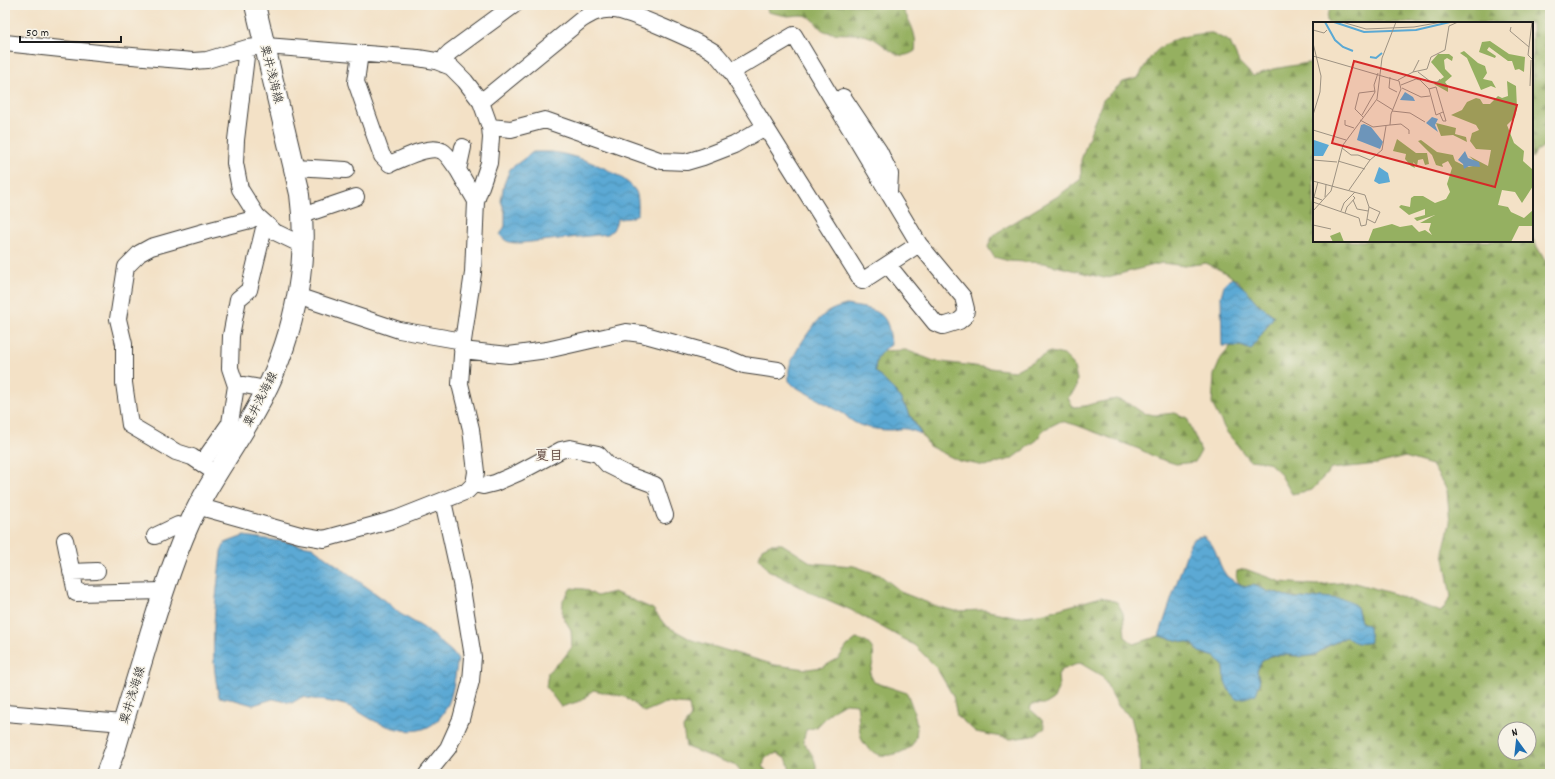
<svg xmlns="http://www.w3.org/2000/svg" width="1555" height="779" viewBox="0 0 1555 779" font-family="Dekko,'Klee One',sans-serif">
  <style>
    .forest { fill: url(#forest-firs); stroke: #58663e; fill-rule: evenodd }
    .water { fill: url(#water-waves); stroke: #3c6278 }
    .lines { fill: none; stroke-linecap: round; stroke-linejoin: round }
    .minor-casing { stroke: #3c3a36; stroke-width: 18 }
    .major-casing { stroke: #3c3a36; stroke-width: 22 }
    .minor { stroke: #fff; stroke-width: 16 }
    .major { stroke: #fff; stroke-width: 20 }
    .labels { text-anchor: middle; stroke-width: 3; stroke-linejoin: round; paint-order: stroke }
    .street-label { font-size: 12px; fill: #1c1c1c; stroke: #f7f3e8 }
    .quarter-label { font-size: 14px; font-weight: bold; fill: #644c45; stroke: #f7f3e8 }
    .inset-river { fill: none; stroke: #5ba9d4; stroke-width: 2 }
    .inset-road { fill: none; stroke: #9d9282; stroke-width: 1 }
    .view { fill: #d62828; fill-opacity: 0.15; stroke: #d62828; stroke-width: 2 }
    .inset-edge { fill: none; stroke: #1c1c1c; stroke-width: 2 }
  </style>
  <defs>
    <pattern id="forest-firs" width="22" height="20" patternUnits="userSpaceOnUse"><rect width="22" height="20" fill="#95b061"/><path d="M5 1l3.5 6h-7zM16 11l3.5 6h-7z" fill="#798e4f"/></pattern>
    <pattern id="water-waves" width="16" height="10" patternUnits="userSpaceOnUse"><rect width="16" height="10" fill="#5ba9d4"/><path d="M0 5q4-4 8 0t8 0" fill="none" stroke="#4a89ab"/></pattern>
  </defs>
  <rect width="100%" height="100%" fill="#f7f3e8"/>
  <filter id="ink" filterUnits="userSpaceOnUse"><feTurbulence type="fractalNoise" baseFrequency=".025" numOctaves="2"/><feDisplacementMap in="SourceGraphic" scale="8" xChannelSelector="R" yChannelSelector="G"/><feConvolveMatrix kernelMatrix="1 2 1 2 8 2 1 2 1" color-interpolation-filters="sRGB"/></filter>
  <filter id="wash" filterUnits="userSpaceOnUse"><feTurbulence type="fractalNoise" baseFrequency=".012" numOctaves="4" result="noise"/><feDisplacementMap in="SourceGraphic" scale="16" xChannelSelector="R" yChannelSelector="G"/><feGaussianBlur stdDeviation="0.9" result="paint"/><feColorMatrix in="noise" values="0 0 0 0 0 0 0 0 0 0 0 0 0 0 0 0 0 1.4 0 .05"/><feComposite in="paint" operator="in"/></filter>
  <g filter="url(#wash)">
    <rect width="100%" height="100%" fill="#f3e1c6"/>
    <path class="forest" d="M766,5H900C909,19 918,35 915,51C896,64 887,44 870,37C858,32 845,35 833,33C817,31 820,25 811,18C803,13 795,16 787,16C781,15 774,13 768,12Z
      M1332,5H1546L1550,14V142L1537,151L1532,158V23H1327V16Z
      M1212,33L1230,42L1239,62L1253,76L1273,69L1314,62V241H1532V238L1544,259L1550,266V774H1140L1139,749L1131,717L1119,707L1102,676L1080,663L1061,670L1058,676L1059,686L1054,699L1046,704H1032L1030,709L1042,720L1045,728L1033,736L1011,739L976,732L957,716L953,696L936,667L914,645L851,610L814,594L768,570L759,558L762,548L770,544H782L812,563L854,566L880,575L903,593L936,606L955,611L984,610L1018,617L1045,613L1101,597L1117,602L1123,613L1125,637L1134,644L1159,636L1193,644L1199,652L1215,657L1224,667L1225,681L1260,683L1257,671L1261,662L1272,655H1291L1303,657L1315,655L1326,647L1346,637L1361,622L1357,607L1322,597L1311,599L1301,598H1290L1278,593L1269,592L1253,585L1245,587C1238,583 1235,579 1237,571L1245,569L1281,582L1316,585L1351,582L1391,593L1441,612L1451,597L1443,552L1450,523L1447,490L1432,465L1405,457L1377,464L1331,469L1312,490L1292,494L1279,472L1268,462L1249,460L1226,431L1212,404L1214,375L1221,358L1231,346H1241L1251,350L1274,316L1257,303L1237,280L1224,272L1206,263L1185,266L1162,263L1104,278L1044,263L1009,261L994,257L988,247L993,235L1058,196L1081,179V160L1093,125L1103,100L1123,82L1138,78C1142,71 1146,63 1151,57C1166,38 1190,34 1212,33ZM1505,729H1529V753H1505Z
      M906,350L934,361L1014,371L1050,352L1064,355L1073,364L1077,379L1076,388L1068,398L1073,407L1085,406L1095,403L1116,399L1130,404L1143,413L1155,415L1175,413L1187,418L1201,451L1195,462L1176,464L1157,458L1139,449L1076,425L1061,421L1043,430L1037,440L1011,459L985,466L959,461L929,446L897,393L875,371L876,361L881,351Z
      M571,588L584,589L597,596L614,592L653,609L665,625L692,640L775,665L807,669L823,667L839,658L847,646L856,639C878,643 875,657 870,674L874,682L907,693C912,706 919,723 916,737C913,751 892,757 880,755C876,755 868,748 865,745C858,737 859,715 857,704L845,703L833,710L817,727L806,730L803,742C809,749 821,765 814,774H793L790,771L787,760L777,753L765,758L763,766L768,774H742L736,766L686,747L683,728L691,716L689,705L666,703L644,712L626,697L593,690L583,700L561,707L546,687L548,672L562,660L572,647L571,630L562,615L563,600Z"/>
    <path class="water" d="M533,152C539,152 545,152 551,152C574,154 621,171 635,190C639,196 638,207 638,214L630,218L618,219L613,230L608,234L521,243C512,243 506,243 500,235L505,226V212L501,201L504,184L510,169Z
      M1232,277L1247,291L1257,303L1274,316L1251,350L1241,346H1222L1221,296L1224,285Z
      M846,305C878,310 889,310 891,345C878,353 876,357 875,371L897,393L921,434C917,432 911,430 906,429C901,428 896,430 891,430C874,430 855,427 844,414L794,386L789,381C789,376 788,370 790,365C794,352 814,322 826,313C832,309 839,307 846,305Z
      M244,536L281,541L312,547L386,601L399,613L424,628L452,652L458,660C455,674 454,689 449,702C435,737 406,735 377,722C367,718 355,708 345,705C331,701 316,700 302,697L292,703L273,699L253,705L235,700L219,697C208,649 216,600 221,552L225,543Z
      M1203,536C1218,545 1216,562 1226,575C1230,580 1239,583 1245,587L1253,585L1269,592L1278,593L1290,598H1301L1311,599L1322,597L1348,600L1357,607L1361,622L1369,626L1370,642C1360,645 1354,643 1346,637L1326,647L1315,655L1303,657L1291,655H1272L1261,662L1257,671L1260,683L1256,694L1245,698L1236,699L1229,691L1225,681L1224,667L1215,657L1199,652L1193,644L1159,636L1189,546C1192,539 1195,537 1203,536Z"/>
  </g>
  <g filter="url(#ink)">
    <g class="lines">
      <defs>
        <path id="minor" d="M5,43L108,54L193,61L207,60L247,48L266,46L418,58L436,61L451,67L465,81L481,102L490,127L491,138L489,163L476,201L473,273L463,341L460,384L471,429L476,472L474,484L467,491L396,519L324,539L300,535L197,506
          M247,48L236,140L235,163L240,189L257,216L275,232L302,245
          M360,53L356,82L382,156L390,164C402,159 429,144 442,151C448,154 454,165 458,170
          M443,64L446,56L450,52L514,5
          M731,72L794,35L919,244L963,297L966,309L965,316L959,321L943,326L935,323L888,265
          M843,97L879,151L890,174L889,193
          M481,102L581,20C592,13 600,9 613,10C627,10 704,44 715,53C721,59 726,66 731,72L862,281L919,244
          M490,127L511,129L545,120L662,161L686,162L703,157L734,145L765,127
          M463,147L458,170L476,201
          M295,167L346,170
          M303,215L356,197
          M297,296L399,330L463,341
          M462,350L509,355L547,350L626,332L642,334L725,357L744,365L778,370
          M236,386L244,385L266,389
          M202,463L230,423L236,386L230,368L231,336L238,299L249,290L265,224
          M217,474L192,457L176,452L130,425L124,383V344L118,319L126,267L140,253L151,247L207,231L250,220L257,216
          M474,484L483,486L495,483L518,473L561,450L570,448L598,454L608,465L628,475L655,485L665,515
          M155,536L178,525L187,529
          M65,540L76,593L164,591
          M71,572L97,571
          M5,713L123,723
          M427,774L448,748L461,719L471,681L473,657L461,583L443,501"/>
        <path id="major" d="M106,774L116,747C127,709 139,672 150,634C161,599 172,563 187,529C205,487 233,451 255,411C292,347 310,268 300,194L255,5"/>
      </defs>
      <use href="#minor" class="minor-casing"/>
      <use href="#major" class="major-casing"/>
      <use href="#minor" class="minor"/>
      <use href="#major" class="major"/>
    </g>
  </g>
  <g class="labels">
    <g class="street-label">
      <text transform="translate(272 74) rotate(76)" y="4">粟井浅海線</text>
      <text transform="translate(260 399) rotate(-63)" y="4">粟井浅海線</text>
      <text transform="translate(132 695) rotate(-73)" y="4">粟井浅海線</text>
    </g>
    <g class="quarter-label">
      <text x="549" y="460">夏目</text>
    </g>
  </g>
  <g transform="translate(1313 22)">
    <rect width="220" height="220" fill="#f3e1c6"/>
    <path d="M177,19L196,32L212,35L211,50L206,47L202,48L199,39H195L176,25L174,28L183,34L182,36L166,30L169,20ZM151,29L165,41L172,44L174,51L170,57L179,59L183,66L178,64L168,68L154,36L147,31ZM125,32H136L140,35L139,39L134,36L131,38L132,47L139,54L132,60L135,64V70L121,62L131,55L118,40ZM194,59L203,64L204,86L202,95L194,103L201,121L211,129L210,139L219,147L220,164L209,181L202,170L189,168L185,183L195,185L198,190L211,196L220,188V204H206L198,220H55L60,207L79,202L87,205L99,203L106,210L112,208L119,213L116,208L118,201H107L122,193L104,199L101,196L112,193V187L96,193L86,185L88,183L97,185L98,176L101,174H110L122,181L133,177L137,170L134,162L139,146L135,139L129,142L130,145L123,143L119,133L105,119L108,118L124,130L140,133L142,139L154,145L166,143L156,134L175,144L178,128L163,127L157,119L159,111L166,108L163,103L138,93L149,88L154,80L163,76L167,77L170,82H177L185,74L189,76L195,74ZM123,101L143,106L142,112L153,115L154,120L140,113L128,114ZM84,117L103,131H114L116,142L112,143L110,137L105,138L104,144L100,140L102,146L98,144L92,137L93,132L80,129ZM27,210L31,220H20L17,214Z" fill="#95b061"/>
    <path d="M92,70L100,75L102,79L87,78ZM119,95L125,97L122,103L125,110L113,101ZM51,102L58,105L70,120L67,127L44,118L48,103ZM1,118L16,123L10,134H0ZM152,129L155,136L166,140L167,145L156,144L151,147L150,142L145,138ZM66,145L75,151L77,160L66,162L61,159Z" fill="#5ba9d4"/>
    <path class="inset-river" d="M12,0L22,18L30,25L40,29M21,0L51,10L103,8L137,0M57,35L63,36L69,31"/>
    <path class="inset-road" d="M29,0L53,7L101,5L129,0M219,0L215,33L220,38M198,5L197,9L216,25M0,8L11,11L14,8M0,21L8,54L7,70L0,93M0,34L86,59L88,67L78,92L77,103L60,105L47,98M0,37V50M100,50L106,38M105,50L118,60H125L127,57M77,55L76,66L84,70M85,58L100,50L114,47L118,35L132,28L136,4L145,0M88,63L103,57L107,58L116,67L123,93L130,90M217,64L218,38M89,66L108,75L117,74M116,67L123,65L133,99H130L127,92M62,70L61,63L65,51M64,78L80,88M79,89L97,91L112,100M49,93L62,70M50,95L42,87L46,71L62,69M32,98V103L41,106M77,103L88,102L96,108V112M0,108L33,118M29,126L38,133H45L57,138M0,138L24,140M25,139L52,147M0,159L52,173L56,185L53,203L48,204L46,196L0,180M5,160L1,175L9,178M36,168L57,138L69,128L73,104M12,175L13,162M40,178L44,187L55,189M0,189L18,169L30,123L64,77L69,36L83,0M28,189L31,181L42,170M32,191L34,185L42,176L40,174M54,197L62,201L67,190L56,185M0,203L18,207"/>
    <path class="view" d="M41,39L204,83L182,165L19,121Z"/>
    <rect width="220" height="220" class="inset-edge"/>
  </g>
  <rect width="1555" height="779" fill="none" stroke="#f7f3e8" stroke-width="20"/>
  <g transform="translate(1517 741) rotate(345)"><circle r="19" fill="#f7f3e8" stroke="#9f9d96"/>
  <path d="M0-3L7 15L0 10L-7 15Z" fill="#1f6fb2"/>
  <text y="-6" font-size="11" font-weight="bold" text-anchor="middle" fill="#1c1c1c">N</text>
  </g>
  <path d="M20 36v6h101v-6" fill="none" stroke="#1c1c1c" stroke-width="2"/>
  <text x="26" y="36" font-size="12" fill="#1c1c1c" stroke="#f7f3e8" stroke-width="3" paint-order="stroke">50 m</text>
</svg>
